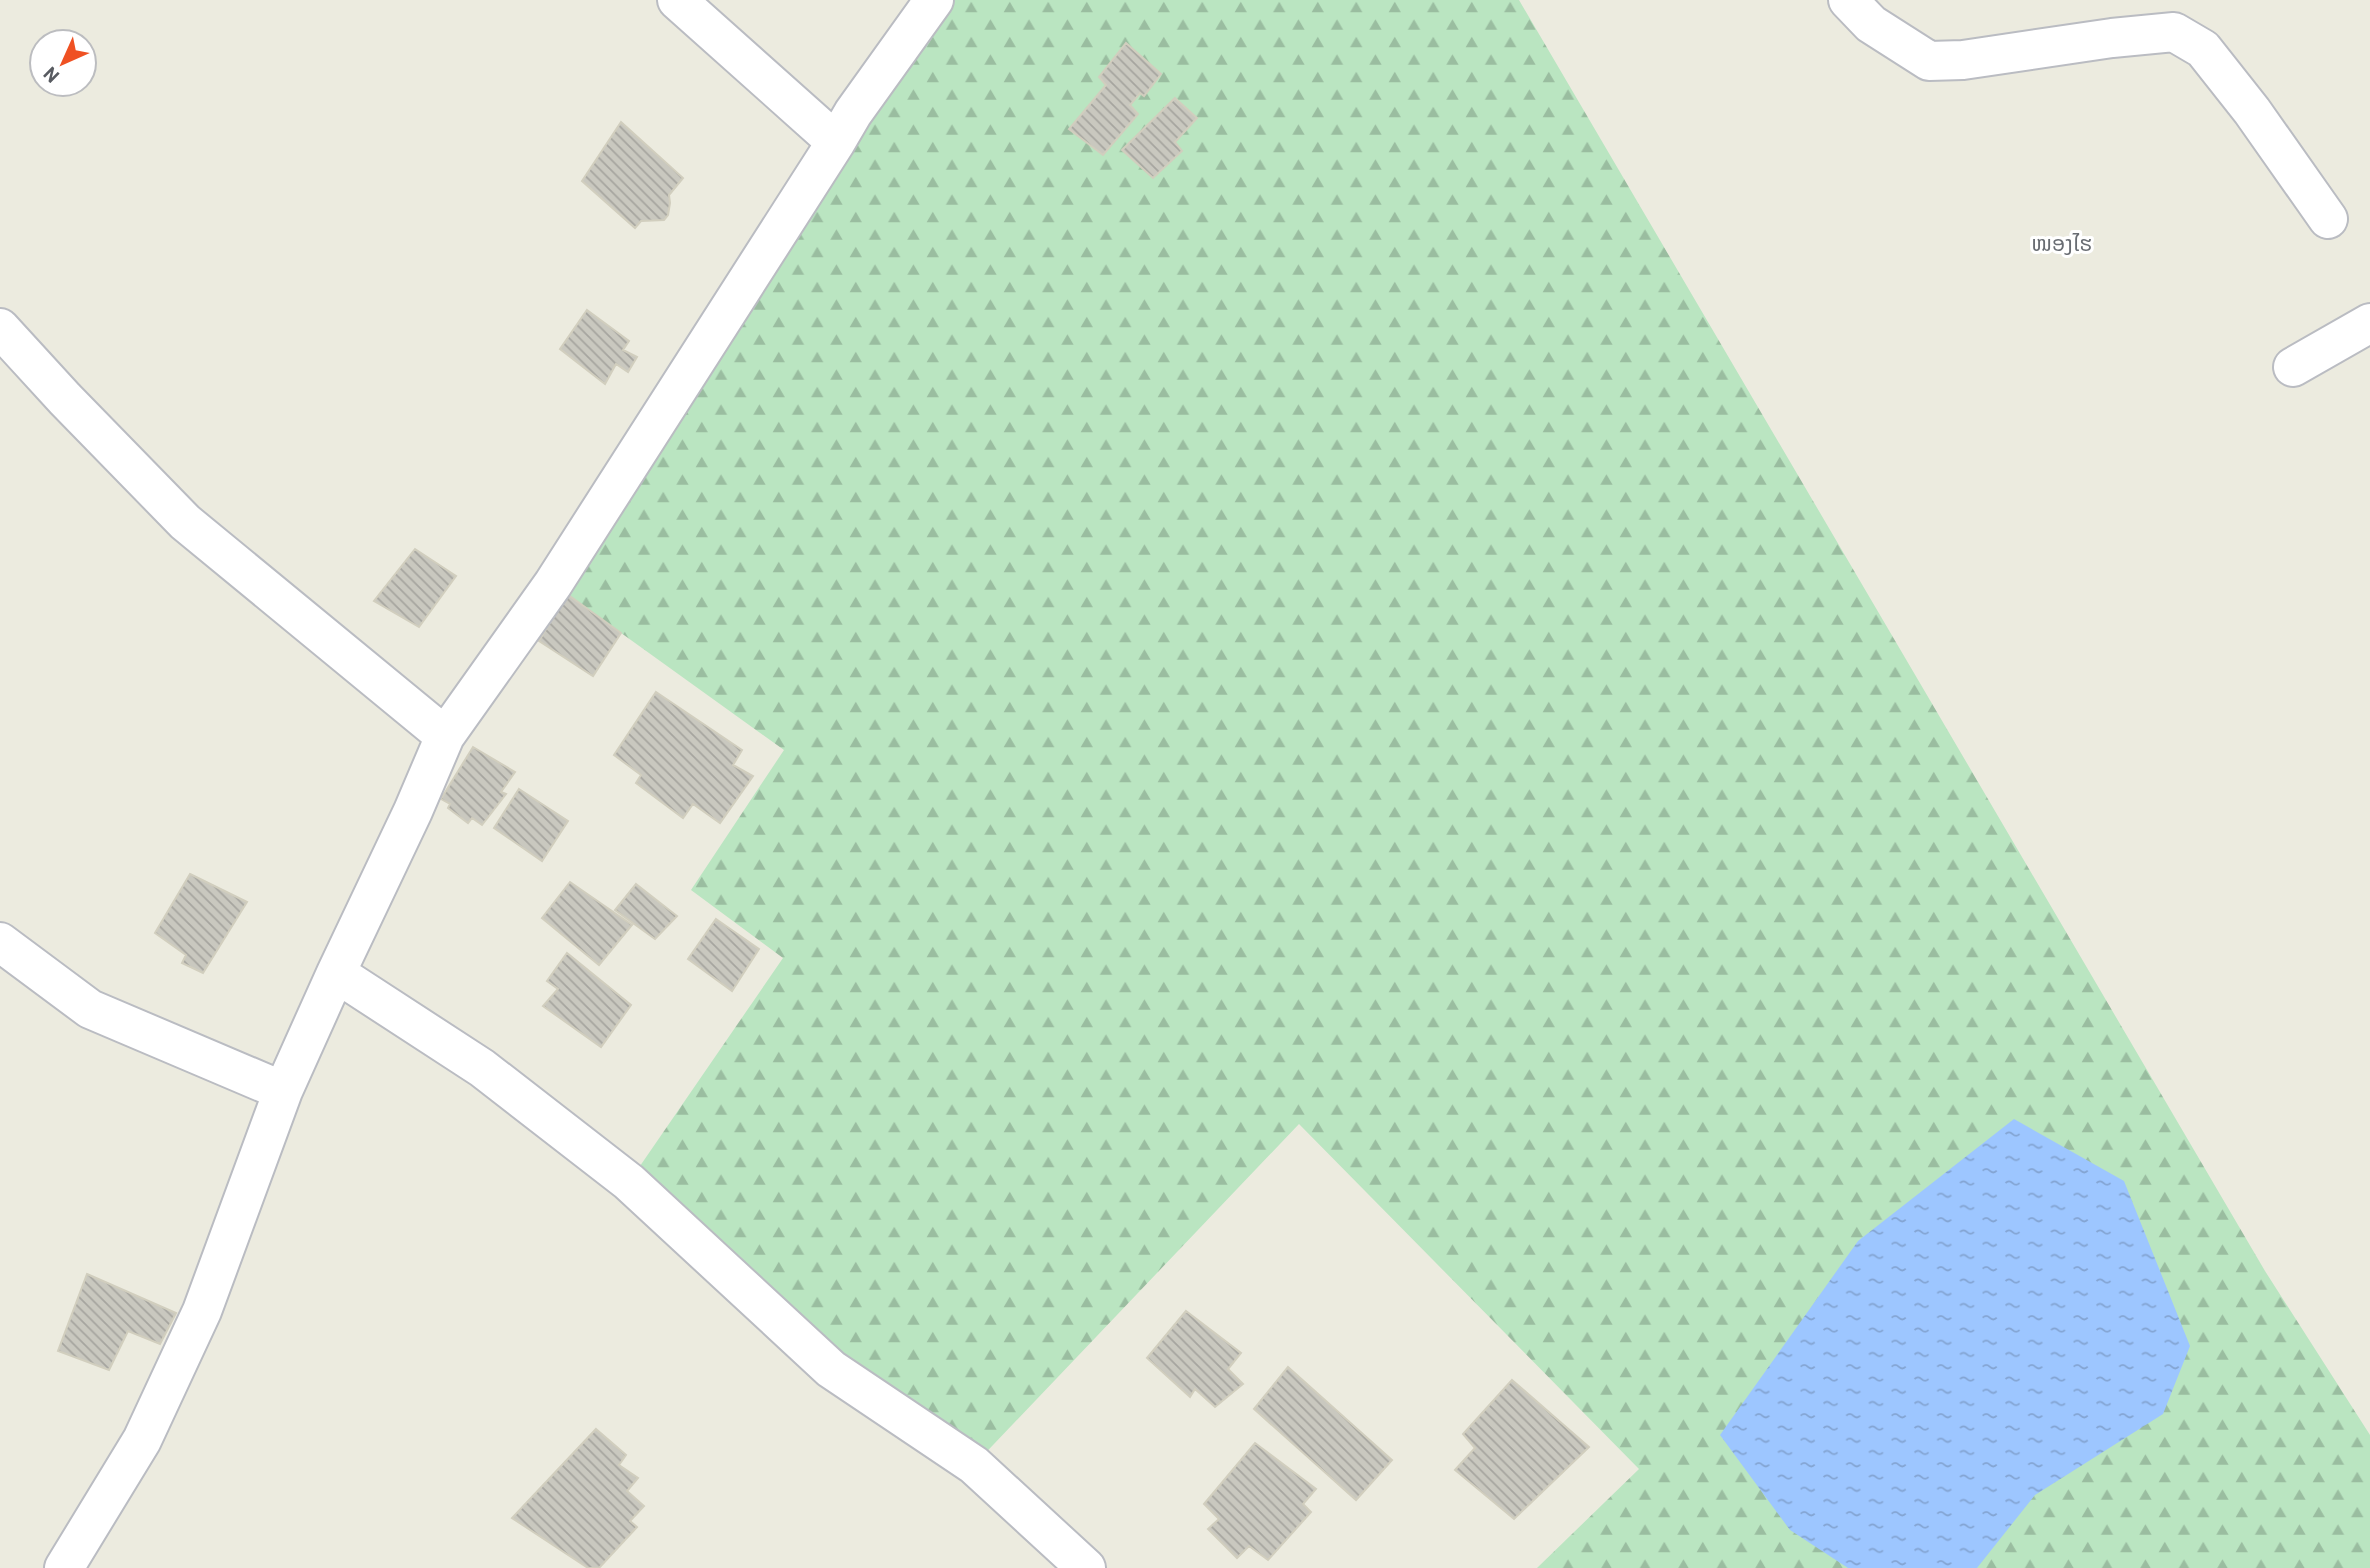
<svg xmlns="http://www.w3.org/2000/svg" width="2370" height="1568" viewBox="0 0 2370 1568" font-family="Barlow,'Noto Sans Lao',sans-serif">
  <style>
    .forest { fill: url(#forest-firs) }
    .water { fill: url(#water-ripples) }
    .building { fill: url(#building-back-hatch); stroke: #d1cebe; stroke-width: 2 }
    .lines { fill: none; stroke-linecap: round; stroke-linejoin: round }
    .street-casing { stroke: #babcc2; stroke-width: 42 }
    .street { stroke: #fff; stroke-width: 38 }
    .labels { text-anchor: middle; stroke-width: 6; stroke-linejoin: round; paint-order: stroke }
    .quarter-label { font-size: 21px; fill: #696d73; stroke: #fff }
  </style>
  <defs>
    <pattern id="forest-firs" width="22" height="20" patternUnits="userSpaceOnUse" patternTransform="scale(1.75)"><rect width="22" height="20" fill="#bae5c1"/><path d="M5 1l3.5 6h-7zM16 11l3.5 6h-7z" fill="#9abda0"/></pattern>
    <pattern id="water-ripples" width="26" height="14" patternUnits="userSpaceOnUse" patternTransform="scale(1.75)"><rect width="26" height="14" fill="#9dc6ff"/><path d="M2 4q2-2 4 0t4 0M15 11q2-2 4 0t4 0" fill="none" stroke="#83a4d2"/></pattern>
    <pattern id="building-back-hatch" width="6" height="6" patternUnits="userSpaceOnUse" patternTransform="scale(1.75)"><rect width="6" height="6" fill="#c9c8bf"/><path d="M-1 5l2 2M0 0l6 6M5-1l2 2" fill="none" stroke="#a6a59f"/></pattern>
  </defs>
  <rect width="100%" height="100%" fill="#ecebdf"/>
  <path class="forest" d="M944,0H1519L2265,1271L2370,1435V1568H1537L1639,1469L1299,1124L974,1465L629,1182L783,958L691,890L784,750L553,584Z"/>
  <path class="water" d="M2014,1119L2124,1181L2190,1346L2163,1414L2035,1495L1977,1568H1848L1790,1530L1720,1435L1858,1241Z"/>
  <path class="building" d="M1126,43L1161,74L1144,96L1140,93L1130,105L1138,114L1103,155L1069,129L1106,85L1099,77Z
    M1175,98L1197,118L1175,142L1182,151L1153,178L1122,150Z
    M621,122L683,178L669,195L670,203L668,215L664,220L641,221L635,228L582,181Z
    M587,310L629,341L623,350L637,357L628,372L616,364L605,384L560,349Z
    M415,549L456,576L419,627L374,601Z
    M567,594L621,633L593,676L539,641Z
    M656,692L742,750L733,765L753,776L720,823L693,804L683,818L636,783L641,775L614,755Z
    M473,747L515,772L501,792L506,794L482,825L472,818L468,823L448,808L450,804L441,799Z
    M519,789L568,821L542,861L494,828Z
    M190,874L247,902L203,973L182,963L186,955L155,933Z
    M570,882L632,925L599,965L542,918Z
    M636,884L677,916L655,939L615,910Z
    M716,919L759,949L732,991L688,959Z
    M567,953L631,1005L601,1047L543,1006L558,989L547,981Z
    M87,1274L176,1313L160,1344L128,1331L109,1370L58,1351Z
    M1186,1311L1241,1353L1228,1369L1243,1384L1215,1407L1195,1389L1190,1397L1147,1358Z
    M1288,1367L1392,1460L1356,1500L1254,1409Z
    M1512,1380L1589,1447L1514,1519L1455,1470L1475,1448L1463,1434Z
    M596,1429L626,1455L619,1465L638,1478L627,1491L644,1506L630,1521L637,1527L599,1568H588L512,1518Z
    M1255,1443L1316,1489L1303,1504L1311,1512L1268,1560L1249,1546L1237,1558L1208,1529L1219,1519L1204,1504Z"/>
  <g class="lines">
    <defs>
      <path id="street" d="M677,0L836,142
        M1848,0L1871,24L1929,61L1963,60L2112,38L2174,32L2203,49L2252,111L2328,219
        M0,328L65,399L185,522L445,736
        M2293,367L2370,323
        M0,942L90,1009L283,1091
        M336,973L482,1068L629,1182L831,1369L974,1465L1086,1568
        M64,1568L142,1440L202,1311L283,1091L336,973L413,811L445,736L553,584L836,142L853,113L934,0"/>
    </defs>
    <use href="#street" class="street-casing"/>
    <use href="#street" class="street"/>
  </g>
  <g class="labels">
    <g class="quarter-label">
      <text x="2062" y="251">ໜອງໄຮ</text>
    </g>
  </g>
  <g transform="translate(63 63) rotate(225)"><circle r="33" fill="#ffffff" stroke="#bcbdc0" stroke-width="2"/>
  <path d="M0-5L12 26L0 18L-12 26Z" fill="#ef5123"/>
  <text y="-10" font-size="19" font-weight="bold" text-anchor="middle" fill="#585b61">N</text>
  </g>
</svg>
